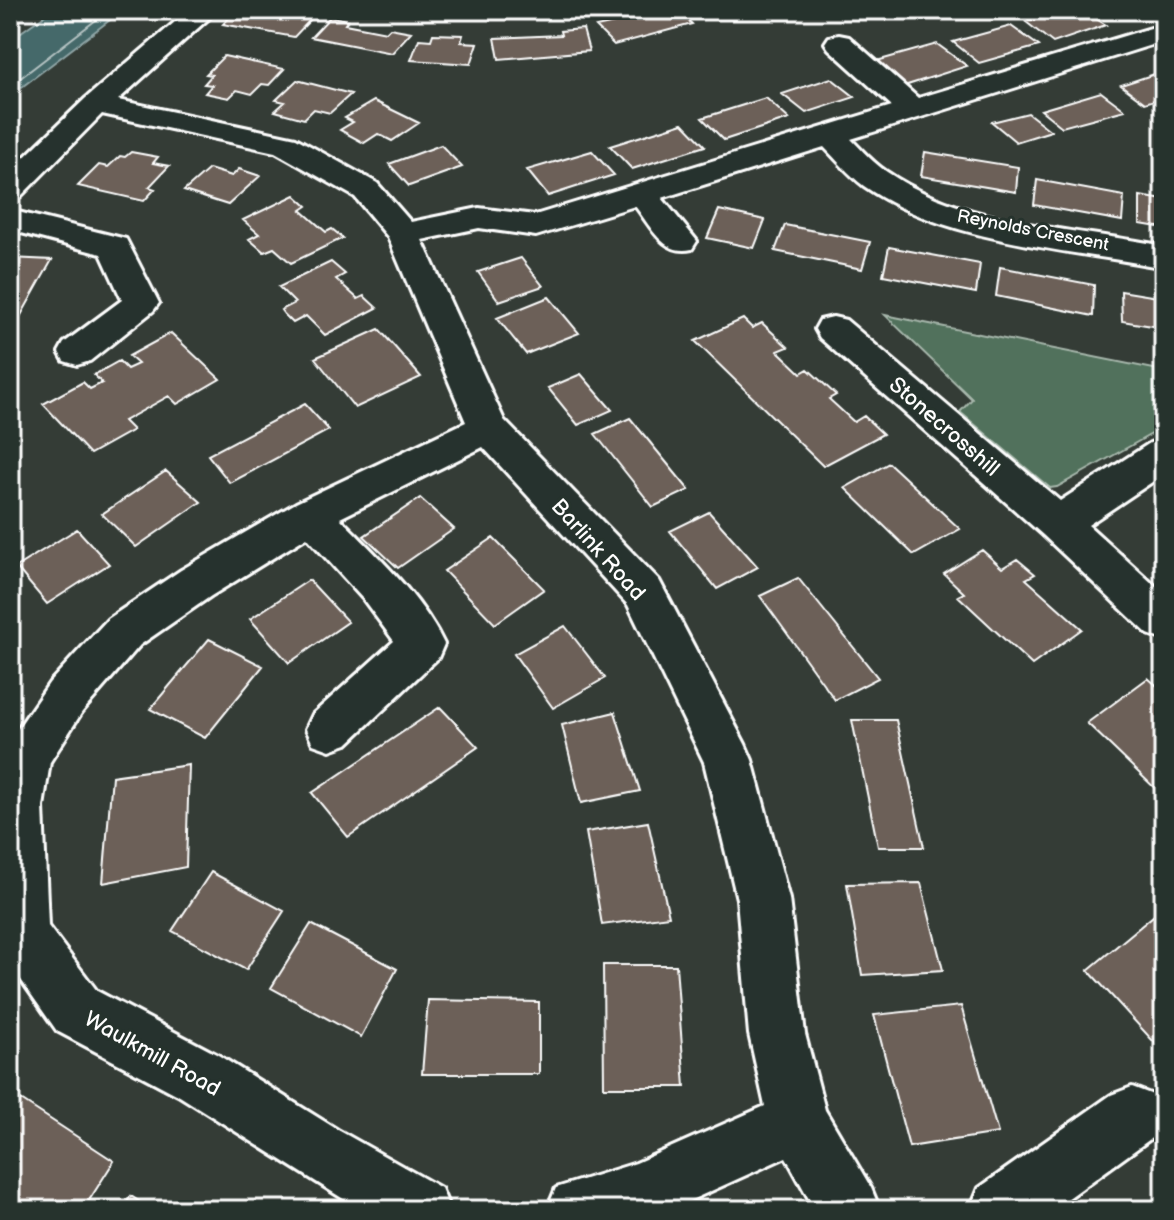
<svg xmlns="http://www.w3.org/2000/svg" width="1174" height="1220" viewBox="0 0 1174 1220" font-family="'Balsamiq Sans',sans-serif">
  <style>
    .green { fill: #51715b; stroke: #a8b8ad; stroke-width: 2 }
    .water { fill: #45696a; stroke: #8fa5a6; stroke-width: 2 }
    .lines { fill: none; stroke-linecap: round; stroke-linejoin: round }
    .shore { stroke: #b5c3c3; stroke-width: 2 }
    .building { fill: #6c6058; stroke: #fff; stroke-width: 2 }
    .street-casing { stroke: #fff; stroke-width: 6 }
    .street { fill: #26332d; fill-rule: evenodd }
    .labels { text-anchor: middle; stroke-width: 6; stroke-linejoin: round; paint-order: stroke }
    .far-street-label { font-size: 18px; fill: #fff; stroke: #26332d }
    .street-label { font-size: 22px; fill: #fff; stroke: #26332d }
  </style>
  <rect width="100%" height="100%" fill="#343c36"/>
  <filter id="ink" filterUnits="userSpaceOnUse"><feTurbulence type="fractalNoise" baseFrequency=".0125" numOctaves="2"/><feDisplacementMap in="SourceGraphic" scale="16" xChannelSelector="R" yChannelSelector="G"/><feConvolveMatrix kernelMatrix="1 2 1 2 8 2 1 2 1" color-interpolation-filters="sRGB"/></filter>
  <g filter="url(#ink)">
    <path class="green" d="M885,315L1164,371V427L1057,487L1050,488L960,412L972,399Z"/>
    <path class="water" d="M52,10H123L10,96V40Z"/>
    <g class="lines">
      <path class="shore" d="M10,86L109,10"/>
    </g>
    <path class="building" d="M237,10H304L298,17L311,19L294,37L223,24Z
      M677,10L692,24L614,45L596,27L656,14L654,10Z
      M1066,10H1082L1106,25L1053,43L1026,22Z
      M330,17L348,20L345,24L386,32L390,28L411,32L392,53L311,37Z
      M1011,26L1039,46L979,63L953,42Z
      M583,29L589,51L499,59L495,38L561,35L560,31Z
      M433,34L463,35L461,42L478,43L471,64L411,60L419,39L431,40Z
      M937,44L967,66L901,87L873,62Z
      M224,56L284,69L269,85L262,84L252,94L237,90L229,98L205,93L212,85L204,84L212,75L206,74Z
      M1164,71V97L1145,103L1121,85Z
      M831,78L855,97L806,113L782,94Z
      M297,80L351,94L330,113L314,109L304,119L275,111L285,102L276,100Z
      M1101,92L1125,110L1062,127L1041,110Z
      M766,98L789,119L724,140L702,118Z
      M374,101L419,123L392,141L378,134L364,143L340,130L353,122L345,118Z
      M1028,113L1051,131L1016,142L992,122Z
      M683,123L705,146L632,169L610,146Z
      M441,145L462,167L409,186L389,164Z
      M592,151L614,175L548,196L527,170Z
      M131,152L158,157L153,163L169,166L149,187L155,189L144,201L78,186L99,165L108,167L120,156L125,157Z
      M925,152L1018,167L1016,192L921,176Z
      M209,169L232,176L239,169L260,176L228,205L184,191Z
      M1037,180L1124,196L1122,221L1034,205Z
      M295,195L307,206L301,210L326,232L332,229L343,238L291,263L274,248L264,252L249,239L259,234L243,220Z
      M1140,196L1164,200V228L1140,224Z
      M719,210L765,220L754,248L707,238Z
      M785,225L870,242L862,269L775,251Z
      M889,247L980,264L976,293L883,275Z
      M10,258L52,260L10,335Z
      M521,258L543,286L499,301L478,272Z
      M331,262L345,274L336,279L358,299L364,296L377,308L325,335L306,316L293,323L284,314L281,310L295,303L279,287Z
      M1000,267L1094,285L1093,316L996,296Z
      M1121,291L1164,298V328L1122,321Z
      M549,297L579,333L526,354L497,318Z
      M743,319L752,328L762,323L788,347L778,351L801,373L808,369L836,395L829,399L854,422L864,416L883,434L823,466L695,341Z
      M379,329L421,377L355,408L315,358Z
      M171,333L220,379L177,404L169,396L124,421L133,430L90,454L43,404L83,382L90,389L102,383L94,375L119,361L127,369L138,364L129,356Z
      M581,374L612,410L578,425L548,388Z
      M305,404L329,430L230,483L208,455Z
      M630,418L689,490L653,507L595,434Z
      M889,463L960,529L914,555L845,488Z
      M166,471L201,502L136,547L102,514Z
      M420,498L454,529L398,568L364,536Z
      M709,512L758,567L717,589L670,531Z
      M77,529L109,564L47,604L16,567Z
      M493,538L544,589L495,624L444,571Z
      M982,550L1002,568L1017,559L1035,574L1026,579L1082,629L1032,665L958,596L964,593L944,574Z
      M798,578L878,678L835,700L760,596Z
      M309,580L348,622L289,663L250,619Z
      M565,626L605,678L553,708L514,654Z
      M209,639L263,666L205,738L150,709Z
      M1148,678L1164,692V797L1087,723Z
      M440,707L478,747L348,837L312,793Z
      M615,712L640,791L581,803L562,725Z
      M852,720H896L924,847H878Z
      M189,765L186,867L103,883L112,776Z
      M648,822L669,916L602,925L586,832Z
      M211,872L284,911L246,970L172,931Z
      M921,883L943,970L862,975L847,884Z
      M1164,907V1053L1088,970Z
      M311,924L397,969L361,1037L271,988Z
      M603,965H676L685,1087H604Z
      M428,1000L539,1002V1074H422Z
      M961,1006L998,1133L909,1147L874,1015Z
      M21,1100L114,1161L83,1210H16L10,1206V1114Z
      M131,1196L152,1210H122Z"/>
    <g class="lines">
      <defs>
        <path id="street" d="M189,10H218L118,100L296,138L377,183L411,222L479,208L535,215L892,106L829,49L825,43L829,37L839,35L849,37L918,98L1164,24V41L851,139C862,150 873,163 887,172C966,226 1073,228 1164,246V268C1069,249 945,243 864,186C849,175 837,160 824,147L662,198L697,241L692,249C663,256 651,226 635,206L536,236L479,228L422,240L504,420L659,580L745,744L752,760L789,899L805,1034L825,1110L871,1188L880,1210H815L786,1157L669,1210H547L556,1188L636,1163L765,1106L749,1034L737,899L704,762L628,605L483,447L340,518C377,556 421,596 444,644L438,658L347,744L330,750L313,744L306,729L313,714L394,641L363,599L307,537L211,596L140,645L82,712L50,762L43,807L48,926L97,991L218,1055L338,1130L441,1188L450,1210H361L178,1095L57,1031L10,964V740L50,682L108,619L181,570L296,503L466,422L388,237L355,197L275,152L102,114L21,196L10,199V171L86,98Z
          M10,210L126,239L159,303L153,311L90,361L77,365L64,361L59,352L64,343L122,300L101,254L10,230Z
          M833,317L846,320L1060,501L1150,443L1164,439V474L1088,525L1164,594V640L1148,634L1043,535L820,338L815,329L820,320Z
          M1132,1087L1153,1095L1161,1116L1153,1137L1052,1210H970L979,1188L1111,1095Z"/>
      </defs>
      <use href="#street" class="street-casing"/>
      <use href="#street" class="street"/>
    </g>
  </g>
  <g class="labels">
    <g class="far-street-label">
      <text transform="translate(1033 230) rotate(11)" y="6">Reynolds Crescent</text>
    </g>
    <g class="street-label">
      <text transform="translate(945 426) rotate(41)" y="8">Stonecrosshill</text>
      <text transform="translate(599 549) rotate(48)" y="8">Barlink Road</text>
      <text transform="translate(153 1053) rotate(29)" y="8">Waulkmill Road</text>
    </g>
  </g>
  <rect width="1174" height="1220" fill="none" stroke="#26332d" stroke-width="40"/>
  <rect x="20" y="20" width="1134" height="1180" fill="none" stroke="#fff" stroke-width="3" filter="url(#ink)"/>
</svg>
